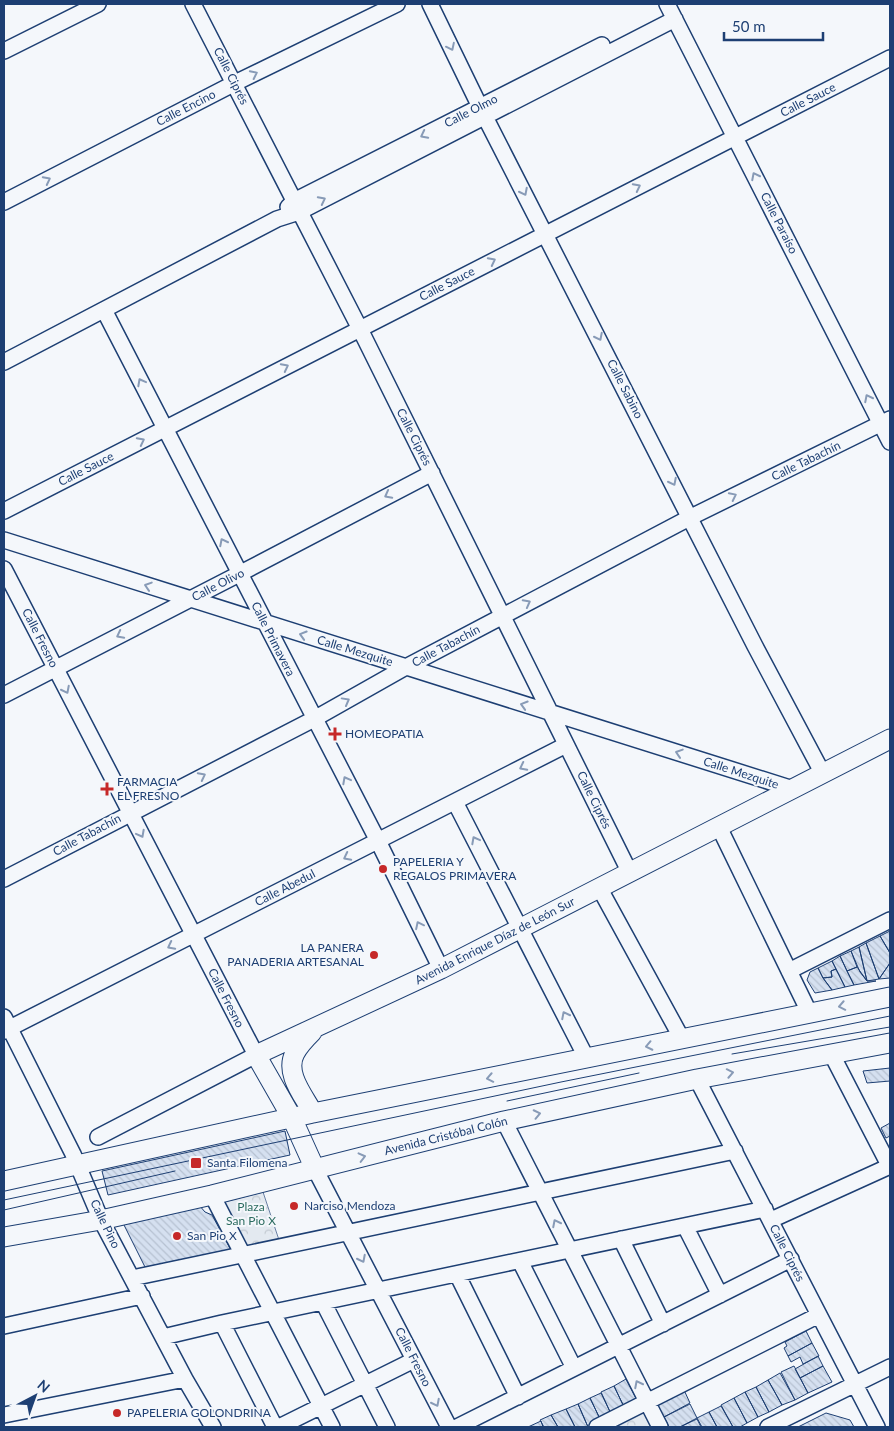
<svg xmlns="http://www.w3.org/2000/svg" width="894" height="1431" viewBox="0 0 894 1431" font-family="Lato,sans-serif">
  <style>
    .park { fill: url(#park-crowns); stroke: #687fa3 }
    .building { fill: url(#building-back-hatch); stroke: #1d3f73 }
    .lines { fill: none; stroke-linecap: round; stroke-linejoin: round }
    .minor-casing { stroke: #1d3f73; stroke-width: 18 }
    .major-casing { stroke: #1d3f73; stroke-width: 21 }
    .minor { stroke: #f4f7fb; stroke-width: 15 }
    .major { stroke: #f4f7fb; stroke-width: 19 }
    .tram { stroke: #1d3f73; stroke-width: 1 }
    .oneway { stroke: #889bb7 }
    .poi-dot { fill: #c62828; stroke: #f4f7fb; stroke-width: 2 }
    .labels { text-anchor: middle; stroke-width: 4; stroke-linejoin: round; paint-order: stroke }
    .street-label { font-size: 12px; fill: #1d3f73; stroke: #f4f7fb }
    .poi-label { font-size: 12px; fill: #1d3f73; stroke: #f4f7fb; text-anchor: start }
    .park-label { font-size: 12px; fill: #2c6c60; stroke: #f4f7fb }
  </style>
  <defs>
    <pattern id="park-crowns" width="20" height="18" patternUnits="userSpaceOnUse" patternTransform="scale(1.25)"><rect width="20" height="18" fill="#e3e9f0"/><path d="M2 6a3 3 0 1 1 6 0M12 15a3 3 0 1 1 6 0" fill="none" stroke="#c2c9d1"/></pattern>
    <pattern id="building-back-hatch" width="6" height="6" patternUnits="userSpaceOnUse" patternTransform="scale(1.25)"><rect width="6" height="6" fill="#d5e0f0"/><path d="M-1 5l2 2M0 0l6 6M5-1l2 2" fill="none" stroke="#b6c1d1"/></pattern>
  </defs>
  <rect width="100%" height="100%" fill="#f4f7fb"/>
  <path class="park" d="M263,1192L279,1240L247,1248L224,1202Z
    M644,1408L654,1427H605Z"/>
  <path class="building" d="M890,931V953L880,936Z
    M880,936L890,953V963L879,979L866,943Z
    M866,943L879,979L867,981L859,947Z
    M859,947L867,981L860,972L851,951Z
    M851,951L857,967L847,971L840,956Z
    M840,956L847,971L854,985L845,987L832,961Z
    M832,961L836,969L831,971L832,977L823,978L818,968Z
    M890,963V978L879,979Z
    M857,967L867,981H876L854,985L847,971Z
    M818,968L823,978L832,990L815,993L807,980L810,972Z
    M836,969L845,987L832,990L823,978L832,977L831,971Z
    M890,1068V1081L867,1083L863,1071Z
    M890,1123V1136L886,1138L881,1128Z
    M285,1131L290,1155L108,1195L102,1171Z
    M199,1205L205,1212L212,1215L232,1252L147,1271L122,1221Z
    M806,1331L812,1343L788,1356L784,1348L787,1346L785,1342Z
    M812,1343L819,1356L803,1364L800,1357L791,1362L788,1356Z
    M818,1356L823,1366L800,1378L795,1369Z
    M794,1366L808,1393L795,1400L781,1372Z
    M823,1366L832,1382L808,1393L800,1378Z
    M780,1373L795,1400L782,1405L768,1380Z
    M626,1379L638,1402L625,1409L614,1386Z
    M768,1380L782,1405L769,1412L756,1387Z
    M614,1386L625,1409L612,1416L601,1392Z
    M756,1387L769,1412L758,1417L745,1392Z
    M684,1390L690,1403L664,1417L656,1403Z
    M745,1392L758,1417L747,1423L734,1398Z
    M601,1393L612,1416L601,1421L590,1398Z
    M590,1398L601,1421L588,1427L578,1404Z
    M734,1398L747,1423L740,1427H733L721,1405Z
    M578,1404L588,1427H575L566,1409Z
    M690,1404L697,1418L680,1427H669L664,1417Z
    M721,1406L733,1427H717L709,1412Z
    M566,1409L575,1427H558L551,1415Z
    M709,1412L717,1427H702L697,1418Z
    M826,1413L850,1420L854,1427H798Z
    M551,1415L558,1427H544L540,1420Z
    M697,1419L701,1427H680Z
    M541,1421L543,1427H528Z"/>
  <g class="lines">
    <defs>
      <path id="minor" d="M193,4L360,329L630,873
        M430,4L480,107L755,646L823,774
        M667,4L890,442
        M4,51L98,4
        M4,202L235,83L397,4
        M288,207L294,201L602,45
        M104,310L378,841L441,969
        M4,362L277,219L299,212L675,19
        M4,511L890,58
        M4,540L793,789
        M4,569L256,1055L98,1137
        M4,695L239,574L432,473
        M455,802L587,1059
        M719,827L809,1012
        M4,879L314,719L406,667L691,517L890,419
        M600,889L682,1039
        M789,971L890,920
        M4,1017L73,1154L101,1220L185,1379L213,1427
        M4,1031L566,745
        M831,1053L890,1167
        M697,1079L877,1427
        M504,1121L660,1427
        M315,1169L449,1427
        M212,1195L332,1427
        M771,1220L890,1166
        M685,1226L720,1295
        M621,1239L663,1324
        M520,1261L574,1368
        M457,1274L518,1397
        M132,1278L735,1151
        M323,1302L387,1427
        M222,1323L275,1427
        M4,1326L142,1296
        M163,1337L222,1323L765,1209
        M4,1415L185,1379
        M279,1427L414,1360
        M457,1427L791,1259
        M597,1427L819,1315
        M768,1427L890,1367"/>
      <path id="major" d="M312,1032C306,1038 299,1045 295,1053C284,1073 304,1096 313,1113
        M315,1169L292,1118L256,1055L441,969L890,739
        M4,1181L313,1113L890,997
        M4,1237L101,1220L212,1195L504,1121L697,1079L890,1043"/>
    </defs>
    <use href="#minor" class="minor-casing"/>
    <use href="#major" class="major-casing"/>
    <use href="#minor" class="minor"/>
    <use href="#major" class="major"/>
    <path class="tram" d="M732,1054L890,1027
      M507,1101L639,1073
      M4,1200L561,1082L890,1016
      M4,1210L175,1171"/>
  </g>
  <defs><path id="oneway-chevron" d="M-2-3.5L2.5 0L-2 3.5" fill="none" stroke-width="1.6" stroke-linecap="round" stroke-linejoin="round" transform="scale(1.25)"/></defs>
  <g class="oneway">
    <use href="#oneway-chevron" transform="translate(451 47) rotate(64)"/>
    <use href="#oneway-chevron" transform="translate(254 74) rotate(-26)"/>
    <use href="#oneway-chevron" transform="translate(424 135) rotate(153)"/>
    <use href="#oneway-chevron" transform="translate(755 176) rotate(-117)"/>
    <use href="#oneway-chevron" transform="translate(47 180) rotate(-27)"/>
    <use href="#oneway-chevron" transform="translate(637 187) rotate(-27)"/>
    <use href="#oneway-chevron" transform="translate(524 192) rotate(63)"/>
    <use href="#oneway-chevron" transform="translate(322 200) rotate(-27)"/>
    <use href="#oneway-chevron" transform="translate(492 261) rotate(-27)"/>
    <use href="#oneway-chevron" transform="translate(599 337) rotate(63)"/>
    <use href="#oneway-chevron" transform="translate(285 367) rotate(-27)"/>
    <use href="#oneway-chevron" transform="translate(141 382) rotate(-118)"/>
    <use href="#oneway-chevron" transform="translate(868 398) rotate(-117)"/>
    <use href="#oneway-chevron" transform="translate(141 441) rotate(-27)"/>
    <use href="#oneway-chevron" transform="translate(673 482) rotate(63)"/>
    <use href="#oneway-chevron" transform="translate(388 495) rotate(152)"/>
    <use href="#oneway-chevron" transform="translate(733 496) rotate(-26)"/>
    <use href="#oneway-chevron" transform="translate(223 542) rotate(-117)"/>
    <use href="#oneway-chevron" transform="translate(148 586) rotate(-162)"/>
    <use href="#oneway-chevron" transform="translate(527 603) rotate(-28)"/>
    <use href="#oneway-chevron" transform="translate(120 635) rotate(153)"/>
    <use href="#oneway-chevron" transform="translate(303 635) rotate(-163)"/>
    <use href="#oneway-chevron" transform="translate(66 690) rotate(63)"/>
    <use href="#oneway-chevron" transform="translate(346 701) rotate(-29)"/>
    <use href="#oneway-chevron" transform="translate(524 705) rotate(-163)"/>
    <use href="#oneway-chevron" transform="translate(679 753) rotate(-162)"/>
    <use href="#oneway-chevron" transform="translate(523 767) rotate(153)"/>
    <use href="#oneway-chevron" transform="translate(202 776) rotate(-27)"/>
    <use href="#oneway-chevron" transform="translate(346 780) rotate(-118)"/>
    <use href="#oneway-chevron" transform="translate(141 834) rotate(62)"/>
    <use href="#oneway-chevron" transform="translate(475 840) rotate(-118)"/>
    <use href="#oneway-chevron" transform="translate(347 857) rotate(153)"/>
    <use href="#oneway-chevron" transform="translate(419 925) rotate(-116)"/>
    <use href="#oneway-chevron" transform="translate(171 946) rotate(153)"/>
    <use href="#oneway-chevron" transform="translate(842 1006) rotate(169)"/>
    <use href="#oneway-chevron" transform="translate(565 1015) rotate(-117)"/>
    <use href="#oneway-chevron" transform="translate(649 1046) rotate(168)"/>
    <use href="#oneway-chevron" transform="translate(730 1073) rotate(-11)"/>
    <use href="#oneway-chevron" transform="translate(490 1078) rotate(169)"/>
    <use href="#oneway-chevron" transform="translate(537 1114) rotate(-12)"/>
    <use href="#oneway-chevron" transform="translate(362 1157) rotate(-14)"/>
    <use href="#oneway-chevron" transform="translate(556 1223) rotate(-117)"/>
    <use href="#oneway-chevron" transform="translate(362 1259) rotate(63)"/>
    <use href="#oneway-chevron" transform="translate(638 1384) rotate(-117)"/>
    <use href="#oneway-chevron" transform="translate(436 1403) rotate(63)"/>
  </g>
  <g class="poi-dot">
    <path d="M332.5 726.5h5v5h5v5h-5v5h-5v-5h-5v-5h5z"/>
    <path d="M104.5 781.5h5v5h5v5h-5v5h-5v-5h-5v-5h5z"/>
    <circle cx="383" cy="869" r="5"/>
    <circle cx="374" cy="955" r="5"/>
    <rect x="190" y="1157" width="12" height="12" rx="2.5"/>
    <circle cx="294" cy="1206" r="5"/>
    <circle cx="177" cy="1236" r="5"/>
    <circle cx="117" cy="1413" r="5"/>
  </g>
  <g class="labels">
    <g class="street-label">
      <text transform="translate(231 76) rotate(63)" y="4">Calle Ciprés</text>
      <text transform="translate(808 100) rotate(-27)" y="4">Calle Sauce</text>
      <text transform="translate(186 108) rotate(-27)" y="4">Calle Encino</text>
      <text transform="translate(471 111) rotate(-27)" y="4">Calle Olmo</text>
      <text transform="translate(779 223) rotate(63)" y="4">Calle Paraíso</text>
      <text transform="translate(447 284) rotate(-27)" y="4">Calle Sauce</text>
      <text transform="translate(625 389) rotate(63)" y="4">Calle Sabino</text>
      <text transform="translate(414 437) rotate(63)" y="4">Calle Ciprés</text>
      <text transform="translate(806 461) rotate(-26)" y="4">Calle Tabachín</text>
      <text transform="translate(86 469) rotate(-27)" y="4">Calle Sauce</text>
      <text transform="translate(218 585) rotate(-27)" y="4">Calle Olivo</text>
      <text transform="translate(40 638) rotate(63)" y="4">Calle Fresno</text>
      <text transform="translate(273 639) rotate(63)" y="4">Calle Primavera</text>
      <text transform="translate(446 646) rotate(-28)" y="4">Calle Tabachín</text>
      <text transform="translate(355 651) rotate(17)" y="4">Calle Mezquite</text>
      <text transform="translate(741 773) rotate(18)" y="4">Calle Mezquite</text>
      <text transform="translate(594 800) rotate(64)" y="4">Calle Ciprés</text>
      <text transform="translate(87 835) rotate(-28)" y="4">Calle Tabachín</text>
      <text transform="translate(285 888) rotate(-27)" y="4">Calle Abedul</text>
      <text transform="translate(495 941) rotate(-27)" y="4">Avenida Enrique Díaz de León Sur</text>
      <text transform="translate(226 998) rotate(63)" y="4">Calle Fresno</text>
      <text transform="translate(446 1136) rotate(-14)" y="4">Avenida Cristóbal Colón</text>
      <text transform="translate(105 1224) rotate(64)" y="4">Calle Pino</text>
      <text transform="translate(787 1253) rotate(63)" y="4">Calle Ciprés</text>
      <text transform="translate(413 1357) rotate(63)" y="4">Calle Fresno</text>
    </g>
    <g class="poi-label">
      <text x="345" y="738">HOMEOPATIA</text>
      <text x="117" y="786">FARMACIA<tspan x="117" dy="14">EL FRESNO</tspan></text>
      <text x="393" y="866">PAPELERIA Y<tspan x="393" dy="14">REGALOS PRIMAVERA</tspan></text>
      <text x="364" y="952" text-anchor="end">LA PANERA<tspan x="364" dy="14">PANADERIA ARTESANAL</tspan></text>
      <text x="207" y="1167">Santa Filomena</text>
      <text x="304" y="1210">Narciso Mendoza</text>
      <text x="187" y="1240">San Pio X</text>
      <text x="127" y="1417">PAPELERIA GOLONDRINA</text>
    </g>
    <g class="park-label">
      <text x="251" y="1211">Plaza<tspan x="251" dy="14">San Pio X</tspan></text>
    </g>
  </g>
  <rect width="894" height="1431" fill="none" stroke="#1d3f73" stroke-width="10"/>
  <g transform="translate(35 1396) rotate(41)" stroke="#f4f7fb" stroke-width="4" paint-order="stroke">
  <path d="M0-4L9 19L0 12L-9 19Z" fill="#1d3f73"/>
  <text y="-8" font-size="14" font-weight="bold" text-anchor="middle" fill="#1d3f73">N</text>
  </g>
  <path d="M724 32v8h99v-8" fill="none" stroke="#1d3f73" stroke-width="2.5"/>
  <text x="732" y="32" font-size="15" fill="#1d3f73" stroke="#f4f7fb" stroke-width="4" paint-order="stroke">50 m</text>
</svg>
